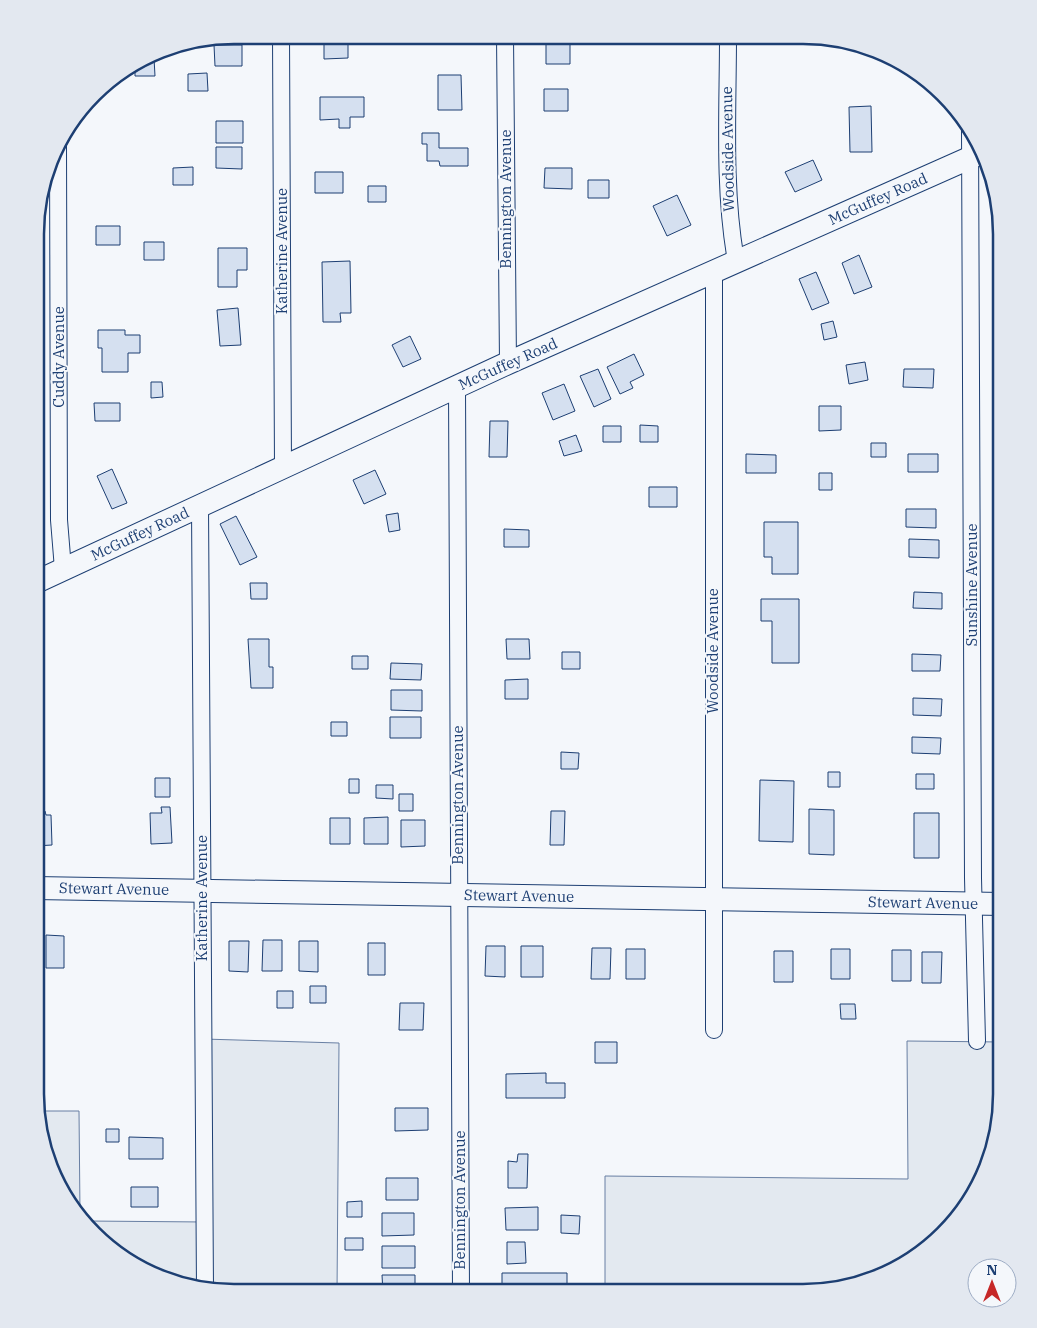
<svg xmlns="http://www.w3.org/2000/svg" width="1037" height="1328" viewBox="0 0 1037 1328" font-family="'IBM Plex Serif',serif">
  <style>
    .green { fill: #e3e9f0; stroke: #687fa3 }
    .building { fill: #d5e0f0; stroke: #1d3f73 }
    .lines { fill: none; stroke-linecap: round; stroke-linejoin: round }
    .street-casing { stroke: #1d3f73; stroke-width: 18 }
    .secondary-casing { stroke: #1d3f73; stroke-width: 24 }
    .street { stroke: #f4f7fb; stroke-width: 16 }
    .secondary { stroke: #f4f7fb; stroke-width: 22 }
    .labels { text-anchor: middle; stroke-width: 4; stroke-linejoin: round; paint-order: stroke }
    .street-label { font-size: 15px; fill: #1d3f73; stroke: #f4f7fb }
    .rim { fill: none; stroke: #1d3f73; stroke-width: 2.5 }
  </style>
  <rect width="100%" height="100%" fill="#f4f7fb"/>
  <path class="green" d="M203,1039L339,1043L337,1293H220L170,1283L124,1260L87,1221L205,1222Z
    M907,1041L1002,1042V1107L975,1194L944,1235L902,1267L816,1293H605V1176L908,1179Z
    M37,1111H79L80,1213L61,1193L42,1145Z"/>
  <path class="building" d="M324,35H348V58L324,59Z
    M570,42V64H546V43Z
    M214,45H242V66H215Z
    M148,58H154L155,76H135V66Z
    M207,73L208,91H188V74Z
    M438,75H461L462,110H438Z
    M544,89H568V111H544Z
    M320,97H364V117H350V128H339V119L320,120Z
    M871,106L872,152H850L849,107Z
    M216,121H243V143H216Z
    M422,133H439V148H468V166H440L439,161H427V144H422Z
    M216,147H242V169L216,168Z
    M813,160L822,180L795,192L785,172Z
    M193,167V185H173V168Z
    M545,168H572V189L544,188Z
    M315,172H343V193H315Z
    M588,180H609V198H588Z
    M368,186H386V202H368Z
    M677,195L691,225L667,236L653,206Z
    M96,226H120V245H96Z
    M144,242H164V260H144Z
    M218,248H247V270H237V287H218Z
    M859,255L872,287L854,294L842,263Z
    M350,261L351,313H340L341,322H323L322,262Z
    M816,272L829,303L812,310L799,279Z
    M238,308L241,345L220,346L217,310Z
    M833,321L837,337L824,340L821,324Z
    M98,330H125V335H140V353H128V372H102V348H98Z
    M410,336L421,359L403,367L392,345Z
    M634,354L644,375L630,382L633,388L620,394L607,367Z
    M865,362L868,380L849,384L846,365Z
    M598,369L611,399L594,407L580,376Z
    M904,369H934L933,388L903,387Z
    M151,382H162L163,397L151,398Z
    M564,384L575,411L553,420L542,393Z
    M94,403H120V421H95Z
    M819,406H841V430L819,431Z
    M490,421H508L507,457H489Z
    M640,425L658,426V442H640Z
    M603,426H621V442H603Z
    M576,435L582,451L564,456L559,441Z
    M871,443H886V457H871Z
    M746,454L776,455V473H746Z
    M908,454H938V472H908Z
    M112,469L127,503L112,509L97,476Z
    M375,470L386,494L364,504L353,480Z
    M819,473H832V490H819Z
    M649,487H677V507H649Z
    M906,509H936V528L906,527Z
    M398,513L400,530L389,532L386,515Z
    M236,516L257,557L240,565L220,524Z
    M764,522H798V574H772V557H764Z
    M504,529L529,530V547H504Z
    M909,539L939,540V558L909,557Z
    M250,583H267V599H251Z
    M914,592L942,593V609L913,608Z
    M761,599H799V663H772V621H761Z
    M248,639H269V667H273V688H251Z
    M506,639H529L530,659H507Z
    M562,652H580V669H562Z
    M912,654L941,655L940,671H912Z
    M352,656H368V669H352Z
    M391,663L422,664L421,680L390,679Z
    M528,679V699H505V680Z
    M391,690H422V711L391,710Z
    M913,698L942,699L941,716L913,715Z
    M390,717H421V738H390Z
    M331,722H347V736H331Z
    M912,737L941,738L940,754L912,753Z
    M561,752L579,753L578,769H561Z
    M828,772H840V787H828Z
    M916,774H934V789H916Z
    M155,778H170V797H155Z
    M349,779H359V793H349Z
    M760,780L794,781L793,842L759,841Z
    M376,785H393V799L376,798Z
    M399,794H413V811H399Z
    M161,807H170L172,843L151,844L150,813H162Z
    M809,809L834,810V855L809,854Z
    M36,811H45L46,815H51L52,845L35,846Z
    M551,811H565L564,845H550Z
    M914,813H939V858H914Z
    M388,817V844H364V818Z
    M330,818H350V844H330Z
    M401,820H425V846L401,847Z
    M46,935L64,936V968H46Z
    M263,940H282V971H262Z
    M229,941H249L248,972L229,971Z
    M299,941H318V972L299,971Z
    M368,943H385V975H368Z
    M486,946H505V977L485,976Z
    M521,946H543V977H521Z
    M592,948H611L610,979H591Z
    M626,949H645V979H626Z
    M831,949H850V979H831Z
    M892,950H911V981H892Z
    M774,951H793V982H774Z
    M922,952H942L941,983H922Z
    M310,986H326V1003H310Z
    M277,991H293V1008H277Z
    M400,1003H424L423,1030H399Z
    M840,1004H855L856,1019H841Z
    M595,1042H617V1063H595Z
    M546,1073V1083H565V1098H506V1074Z
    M395,1108H428V1130L395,1131Z
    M106,1129H119V1142H106Z
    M129,1137L163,1138V1159H129Z
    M518,1154H528L527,1188H508V1161L517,1162Z
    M386,1178H418V1200H386Z
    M131,1187H158V1207H131Z
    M362,1201V1217H347V1202Z
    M538,1207V1230H506L505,1208Z
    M382,1213H414V1235L382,1236Z
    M561,1215L580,1216L579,1234L561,1233Z
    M345,1238H363V1250H345Z
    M507,1242H525L526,1263L507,1264Z
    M382,1246H415V1268H382Z
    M502,1273H567V1293H547V1285H527V1293H502Z
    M382,1275H415V1293H383Z
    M331,1290H346V1293H331Z"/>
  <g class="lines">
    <defs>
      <path id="street" d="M281,35L283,468
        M505,36L508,363
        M728,36C728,111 723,187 736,261
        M970,129L973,878L977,1041
        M58,145L59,520L63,569
        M714,271V1030
        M457,387L461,1293
        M200,506L205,1290"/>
      <path id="secondary" d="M36,582L508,363L983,152
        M35,888L1002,904"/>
    </defs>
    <use href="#street" class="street-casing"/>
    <use href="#secondary" class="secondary-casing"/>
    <use href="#street" class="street"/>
    <use href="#secondary" class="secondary"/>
  </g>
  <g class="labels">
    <g class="street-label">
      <text transform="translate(728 149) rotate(-91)" y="5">Woodside Avenue</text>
      <text transform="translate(506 199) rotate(-90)" y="5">Bennington Avenue</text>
      <text transform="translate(878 199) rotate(-24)" y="5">McGuffey Road</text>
      <text transform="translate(282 251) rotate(-90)" y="5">Katherine Avenue</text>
      <text transform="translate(59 357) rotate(-90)" y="5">Cuddy Avenue</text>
      <text transform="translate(508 364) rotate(-24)" y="5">McGuffey Road</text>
      <text transform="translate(140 534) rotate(-25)" y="5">McGuffey Road</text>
      <text transform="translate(972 585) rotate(-90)" y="5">Sunshine Avenue</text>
      <text transform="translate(713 651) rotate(-90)" y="5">Woodside Avenue</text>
      <text transform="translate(458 795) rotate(-90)" y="5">Bennington Avenue</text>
      <text transform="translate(114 889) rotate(1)" y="5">Stewart Avenue</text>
      <text transform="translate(519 896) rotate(1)" y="5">Stewart Avenue</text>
      <text transform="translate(202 898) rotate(-90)" y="5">Katherine Avenue</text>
      <text transform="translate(923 903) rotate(1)" y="5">Stewart Avenue</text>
      <text transform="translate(460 1200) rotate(-90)" y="5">Bennington Avenue</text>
    </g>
  </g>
  <path d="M0 0H1037V1328H0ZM234 44H803A190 190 0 0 1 993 234V1094A190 190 0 0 1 803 1284H234A190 190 0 0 1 44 1094V234A190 190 0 0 1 234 44Z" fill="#e3e8f0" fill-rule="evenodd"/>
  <path class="rim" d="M234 44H803A190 190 0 0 1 993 234V1094A190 190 0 0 1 803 1284H234A190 190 0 0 1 44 1094V234A190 190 0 0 1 234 44Z"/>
  <g transform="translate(992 1283)"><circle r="24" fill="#f4f7fb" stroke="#9eadc5"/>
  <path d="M0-4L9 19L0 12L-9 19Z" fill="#c62828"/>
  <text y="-8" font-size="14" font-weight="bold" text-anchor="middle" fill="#1d3f73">N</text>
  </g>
</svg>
